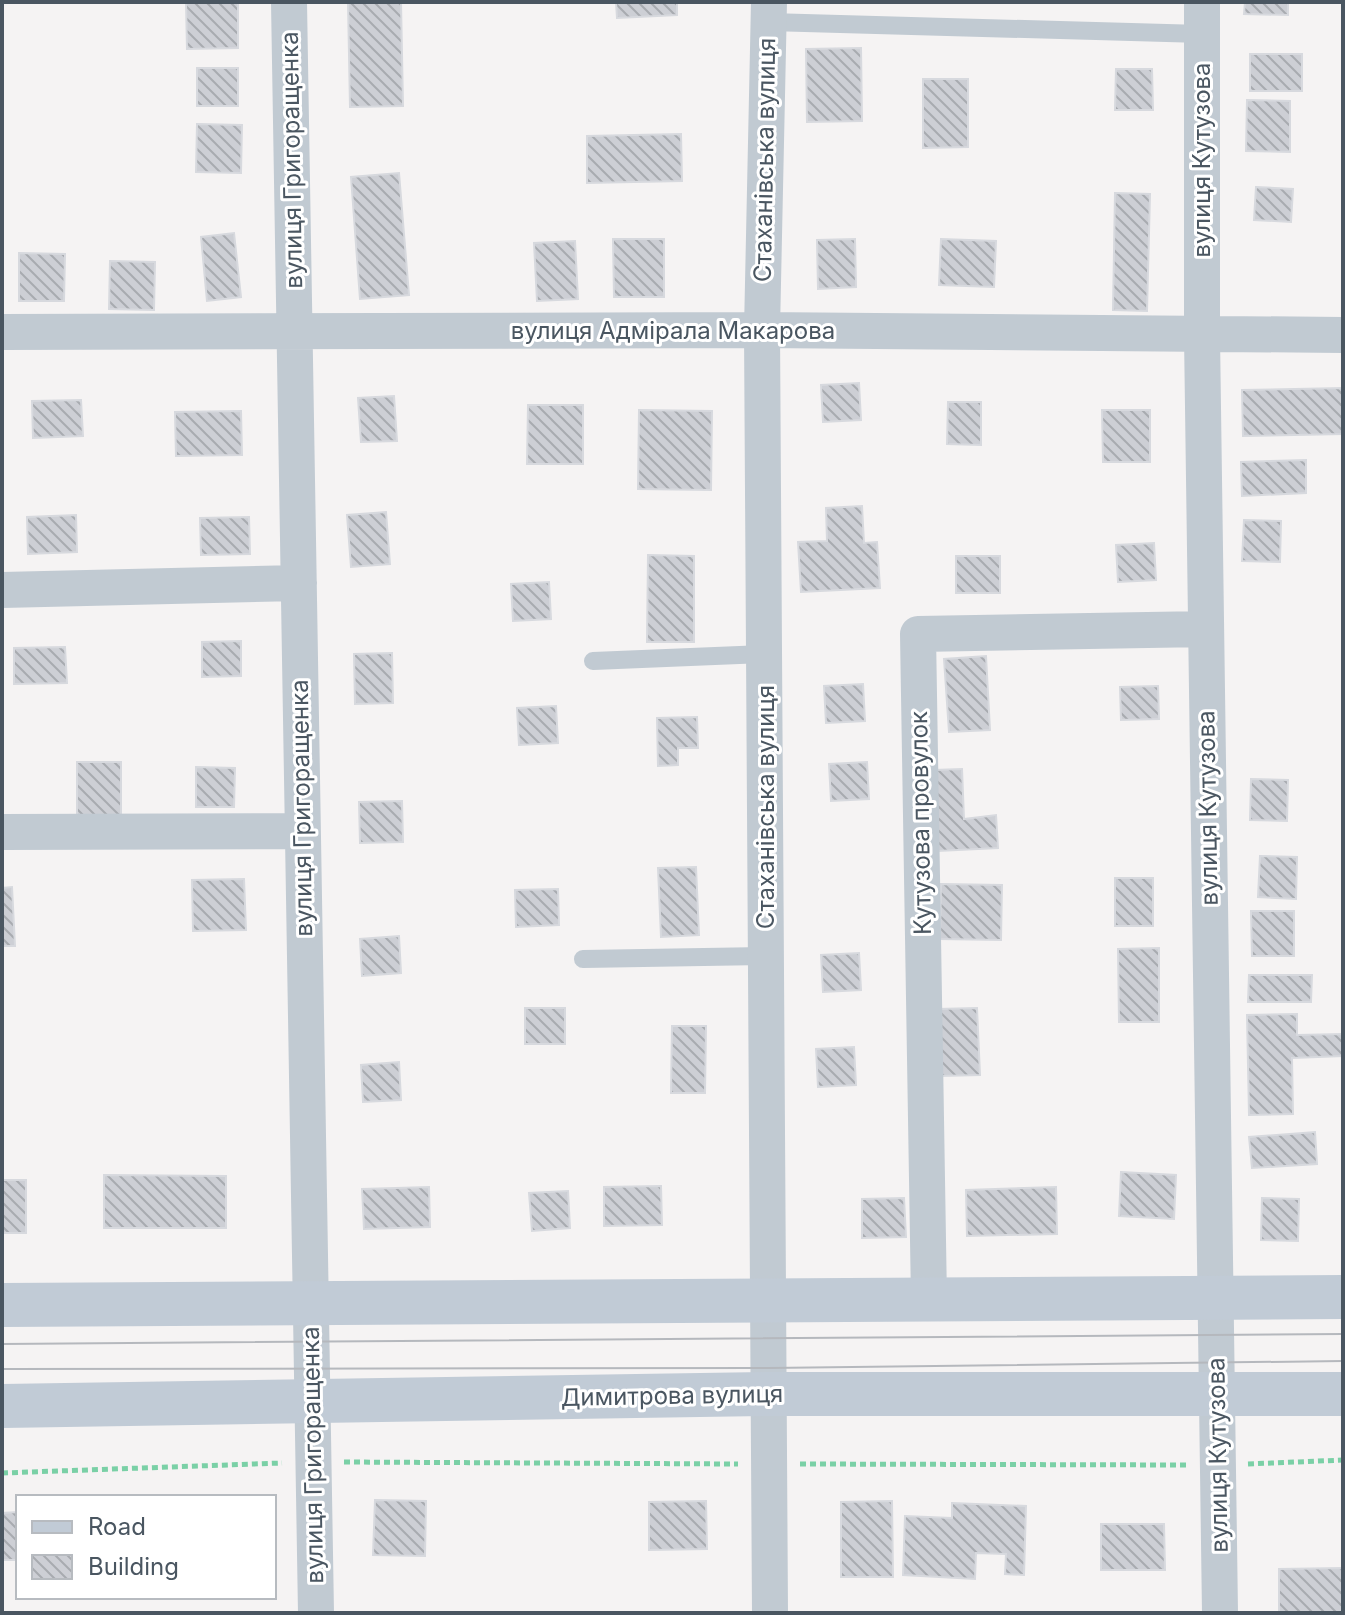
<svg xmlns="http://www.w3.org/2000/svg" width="1345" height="1615" viewBox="0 0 1345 1615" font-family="Inter,sans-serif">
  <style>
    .building { fill: url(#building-back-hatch); stroke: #d7d9de; stroke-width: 2 }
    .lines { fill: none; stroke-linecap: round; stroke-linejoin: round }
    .path { stroke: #7ad0a6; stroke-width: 5; stroke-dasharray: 6 4; stroke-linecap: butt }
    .lane { stroke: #c1cad2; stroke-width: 18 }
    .street { stroke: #c1cad2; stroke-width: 36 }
    .secondary { stroke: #c1cbd6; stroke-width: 44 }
    .tram { stroke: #b5b8bd; stroke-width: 2 }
    .labels { text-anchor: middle; stroke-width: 6; stroke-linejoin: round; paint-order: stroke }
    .street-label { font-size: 24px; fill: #4a5661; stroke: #fff }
  </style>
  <defs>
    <pattern id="building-back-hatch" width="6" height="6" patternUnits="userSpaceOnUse" patternTransform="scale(2)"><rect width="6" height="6" fill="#cdcfd5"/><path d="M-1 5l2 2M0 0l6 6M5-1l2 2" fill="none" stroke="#a8abb0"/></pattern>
  </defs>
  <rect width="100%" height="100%" fill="#f5f3f3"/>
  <path class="building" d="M186,2H238V48L187,49Z
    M348,2H401L403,106L350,107Z
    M616,2H677V15L617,18Z
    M1245,2H1288V15L1244,14Z
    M861,48L862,121L807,122L806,49Z
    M1250,54H1302V91H1250Z
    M197,68H238V106H197Z
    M1116,69H1152L1153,110H1115Z
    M923,79H968V147L923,148Z
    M1247,100L1290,101V152L1246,151Z
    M197,124L242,125L241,173L196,172Z
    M681,134L682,181L587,183V136Z
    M399,173L409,295L360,299L351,177Z
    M1256,187L1293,189L1291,222L1254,220Z
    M1115,193L1150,194L1147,311L1113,310Z
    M234,233L241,297L207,301L201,237Z
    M613,239H664V297H614Z
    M855,239L856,287L818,289L817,240Z
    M941,239L996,241L994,287L939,285Z
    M575,241L578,299L537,301L534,243Z
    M19,253L65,254L64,301H19Z
    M110,261L155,262L154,310L109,309Z
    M859,383L861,420L823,422L821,385Z
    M1343,388V434L1243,436L1242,390Z
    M394,396L397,441L361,442L358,398Z
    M81,400L83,436L33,438L32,401Z
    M948,402H981V445L947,444Z
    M528,405H583V464H527Z
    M639,410L712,411L711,490L638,489Z
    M1102,410H1150V462H1103Z
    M241,411L242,455L176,456L175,412Z
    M1306,460V493L1242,496L1241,462Z
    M862,506L864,543L877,542L880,588L801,592L798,542L827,541L826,508Z
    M386,512L390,564L351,567L347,515Z
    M76,515L77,552L28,554L27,517Z
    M249,517L250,554L201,555L200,518Z
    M1244,520L1281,521L1280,562L1242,561Z
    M1154,543L1156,580L1118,582L1116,545Z
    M648,555L694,556V642H647Z
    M956,556H1000V593H956Z
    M549,582L551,619L513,621L511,584Z
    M241,641V676L202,677V642Z
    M65,647L67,683L14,684V648Z
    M392,653L393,703L355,704L354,654Z
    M986,656L990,730L949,732L944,659Z
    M863,684L865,721L826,723L824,686Z
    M1158,686L1159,719L1121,720L1120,687Z
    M556,706L558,743L519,745L517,708Z
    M697,717L698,748H678V765L658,766L657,718Z
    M77,762H121V815H77Z
    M867,762L869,799L831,801L829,764Z
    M196,767L235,768L234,807H196Z
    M962,769L964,819L996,815L998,848L938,851L934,770Z
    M1251,779L1288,780L1287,821L1250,820Z
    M402,801L403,842L360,843L359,802Z
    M1260,856L1297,857L1296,899L1258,897Z
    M696,867L699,935L661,937L658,868Z
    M1115,878H1153V926H1115Z
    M244,879L246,930L193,931L192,880Z
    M941,884L1002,885L1001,940L940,939Z
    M12,887L15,946H2V888Z
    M558,889L559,925L516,927L515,890Z
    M1251,911H1294V956H1252Z
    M399,936L401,973L362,976L360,939Z
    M1159,948V1022H1119L1118,949Z
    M859,953L861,990L823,992L821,955Z
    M1249,975H1312L1311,1002H1248Z
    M525,1008H565V1044H525Z
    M977,1008L980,1075L941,1076L938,1009Z
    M1297,1014V1035L1343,1034V1056L1292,1058L1293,1114L1249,1115L1247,1015Z
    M672,1026H706L705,1093H671Z
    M854,1047L856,1085L818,1087L816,1049Z
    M399,1062L401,1100L363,1102L361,1065Z
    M1315,1132L1317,1164L1252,1168L1249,1137Z
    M1121,1172L1176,1175L1174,1219L1119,1216Z
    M104,1175L226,1176V1228H104Z
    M2,1180H26V1233H2Z
    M661,1186L662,1225L604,1226V1187Z
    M429,1187L430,1227L364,1229L362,1189Z
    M1056,1187L1057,1234L967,1236L966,1190Z
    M568,1191L570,1228L532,1231L529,1193Z
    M904,1198L906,1237L862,1238V1199Z
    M1262,1198L1299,1199L1298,1241L1261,1240Z
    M375,1500L426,1501L425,1556L373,1555Z
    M706,1501L707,1549L649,1550V1502Z
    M892,1501L893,1577H841V1502Z
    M952,1503L1026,1506L1024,1575L1005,1574L1006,1554L976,1553L975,1579L903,1575L905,1516L952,1518Z
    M18,1512V1560H2V1513Z
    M1101,1524H1164L1165,1570H1101Z
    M1343,1568V1613H1279V1569Z"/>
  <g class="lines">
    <path class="path" d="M344,1462L738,1464
      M800,1464L1186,1465
      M1248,1464L1343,1460
      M2,1473L282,1463"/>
    <path class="lane" d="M769,22L1202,34
      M593,661L764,654
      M583,959L767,956"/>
    <path class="street" d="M289,2L316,1613
      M769,2L762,330L770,1613
      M1202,2V336L1220,1613
      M2,332L762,330L1343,335
      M2,590L299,583
      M2,832L302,831
      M929,1300L918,634L1206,629"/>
    <path class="secondary" d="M2,1305L1343,1297
      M2,1406L769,1394H1343"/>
    <path class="tram" d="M2,1344L1343,1334
      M2,1369L769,1368L1343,1361"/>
  </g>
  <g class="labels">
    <g class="street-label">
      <text transform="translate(292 160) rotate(-91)" y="8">вулиця Григоращенка</text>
      <text transform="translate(765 160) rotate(-89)" y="8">Стаханівська вулиця</text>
      <text transform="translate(1202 160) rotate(-90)" y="8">вулиця Кутузова</text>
      <text x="673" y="339">вулиця Адмірала Макарова</text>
      <text transform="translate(766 807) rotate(-90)" y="8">Стаханівська вулиця</text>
      <text transform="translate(302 808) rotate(-91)" y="8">вулиця Григоращенка</text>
      <text transform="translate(1208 808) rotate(-91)" y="8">вулиця Кутузова</text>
      <text transform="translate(921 823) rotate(-91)" y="8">Кутузова провулок</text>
      <text transform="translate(672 1396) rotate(-1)" y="8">Димитрова вулиця</text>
      <text transform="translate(313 1455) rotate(-91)" y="8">вулиця Григоращенка</text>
      <text transform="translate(1218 1455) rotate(-91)" y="8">вулиця Кутузова</text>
    </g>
  </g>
  <rect width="1345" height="1615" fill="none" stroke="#4a5661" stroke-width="8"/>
  <rect x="16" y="1495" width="260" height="104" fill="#ffffff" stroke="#b7bbc0" stroke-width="2"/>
  <rect x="32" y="1521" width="40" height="12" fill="#c1cbd6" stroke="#b7bbc0" stroke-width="2"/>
  <text x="88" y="1535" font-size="24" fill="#4a5661">Road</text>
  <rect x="32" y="1555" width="40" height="24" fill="url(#building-back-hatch)" stroke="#b7bbc0" stroke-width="2"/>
  <text x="88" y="1575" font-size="24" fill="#4a5661">Building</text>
</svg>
